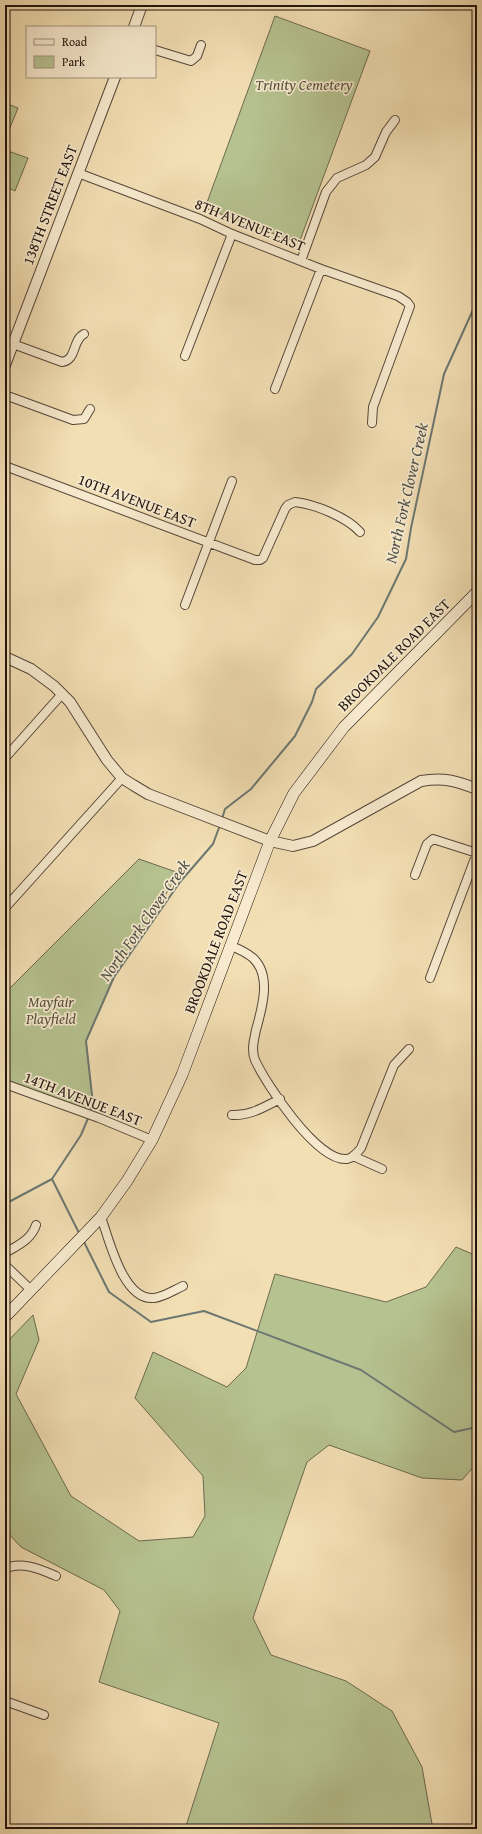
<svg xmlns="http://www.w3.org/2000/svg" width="482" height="1834" viewBox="0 0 482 1834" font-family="'Gentium Book Plus',serif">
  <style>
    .green { fill: #b6c290; stroke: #6b6a4f }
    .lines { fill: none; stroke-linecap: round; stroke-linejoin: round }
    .stream { stroke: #6c7872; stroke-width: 2 }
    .minor-casing { stroke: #554638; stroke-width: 10 }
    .tertiary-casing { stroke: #554638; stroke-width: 12 }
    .secondary-casing { stroke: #20130e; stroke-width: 12 }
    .minor { stroke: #f7eace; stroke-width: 8 }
    .tertiary { stroke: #f7eace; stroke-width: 10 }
    .secondary { stroke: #f7eace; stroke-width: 11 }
    .labels { text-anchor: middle; stroke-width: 3.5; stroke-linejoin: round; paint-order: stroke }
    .park-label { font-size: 15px; font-style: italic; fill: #54503c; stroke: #f7eace }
    .street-label { font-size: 15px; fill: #20130e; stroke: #f7eace }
    .water-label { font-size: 16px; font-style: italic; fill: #4c4e48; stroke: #f7eace }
  </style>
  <rect width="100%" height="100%" fill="#f3dfb4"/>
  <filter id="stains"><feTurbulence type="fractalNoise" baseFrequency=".005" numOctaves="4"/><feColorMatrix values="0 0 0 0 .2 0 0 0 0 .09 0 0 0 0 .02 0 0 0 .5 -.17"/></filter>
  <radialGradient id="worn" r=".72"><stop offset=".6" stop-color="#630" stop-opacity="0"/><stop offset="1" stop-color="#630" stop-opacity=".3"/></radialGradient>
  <path class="green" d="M275,16L370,51L299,243L205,208Z
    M5,103L18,108L5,140Z
    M5,150L28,158L15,191L5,186Z
    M139,859L179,873L114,977L86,1041L93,1104L90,1111L5,1080V993Z
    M456,1247L477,1256V1463L462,1480L422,1478L329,1445L307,1462L253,1618L271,1655L346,1681L392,1711L422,1767L432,1824L431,1829H185L219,1723L99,1682L120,1611L104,1590L21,1547L5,1530V1344L33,1315L39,1340L16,1394L71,1496L139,1541L193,1537L205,1516L203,1476L135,1398L153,1352L227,1387L246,1368L275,1274L386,1302L426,1287Z"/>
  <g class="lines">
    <path class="stream" d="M222,819L225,809L251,789L295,736L312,702L316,689L352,654L378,617L406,559L411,528L444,374L477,301
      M90,1112L93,1104L86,1041L114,977L180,882L213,844L220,825
      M52,1179L79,1233
      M5,1204L52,1179L81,1135L89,1116
      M83,1240L109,1292L151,1322L204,1311L361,1370L454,1432L477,1427"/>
    <defs>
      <path id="minor" d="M155,50L191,61L197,56L201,45
        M78,173L200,219L232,234L321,269L398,296L407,302L410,306L373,407L372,423
        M301,261L326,192L337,178L366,165L375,157L386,132L395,120
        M13,344L62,362C77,360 72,340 84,334
        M185,356L232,234
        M275,389L321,269
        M5,395L73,420L84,419L90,409
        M5,466L255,560H260L263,558L285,509L288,505L295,502C314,504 347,517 360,532
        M185,605L232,481
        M5,758L62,694
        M415,875L427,844L433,839L477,853L430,978
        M5,908L122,778
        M231,946C239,949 247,953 253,958C272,976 262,1008 256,1030C254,1040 251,1050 255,1060C266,1084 317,1162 347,1159C353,1158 357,1153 361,1148L394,1065L409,1049
        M5,1084L99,1118L152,1140
        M232,1115C250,1116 264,1107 280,1099
        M353,1156L382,1169
        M477,1202V1201
        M101,1217C109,1239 123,1301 154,1298C164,1297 174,1290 183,1286
        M5,1253C18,1245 31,1240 36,1225
        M5,1265L31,1290
        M5,1569C20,1560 42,1570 56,1576
        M5,1701L44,1715"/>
      <path id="tertiary" d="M134,27L142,5
        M5,365L115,77
        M5,657L31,669L54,686L70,702L107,760L122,778L133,785L148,794L174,804L270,841L293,846L313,841L421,781C444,777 456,781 477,789"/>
      <path id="secondary" d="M5,1317L101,1217L127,1181L152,1140L182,1075L270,841L294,793L344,727L477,592"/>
    </defs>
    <use href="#minor" class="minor-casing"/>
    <use href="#tertiary" class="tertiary-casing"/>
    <use href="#secondary" class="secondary-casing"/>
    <use href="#minor" class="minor"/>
    <use href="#tertiary" class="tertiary"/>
    <use href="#secondary" class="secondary"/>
  </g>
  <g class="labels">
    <g class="park-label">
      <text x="304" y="90">Trinity Cemetery</text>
      <text x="51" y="1007">Mayfair<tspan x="51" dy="17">Playfield</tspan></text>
    </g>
    <g class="street-label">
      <text transform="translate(50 205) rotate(-69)" y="5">138TH STREET EAST</text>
      <text transform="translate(250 225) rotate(22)" y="5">8TH AVENUE EAST</text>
      <text transform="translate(137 501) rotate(21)" y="5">10TH AVENUE EAST</text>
      <text transform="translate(394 655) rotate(-45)" y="5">BROOKDALE ROAD EAST</text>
      <text transform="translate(216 942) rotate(-69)" y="5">BROOKDALE ROAD EAST</text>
      <text transform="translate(83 1099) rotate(21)" y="5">14TH AVENUE EAST</text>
    </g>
    <g class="water-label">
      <text transform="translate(406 493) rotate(-77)" y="6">North Fork Clover Creek</text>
      <text transform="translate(144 920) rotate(-55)" y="6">North Fork Clover Creek</text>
    </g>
  </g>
  <rect width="482" height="1834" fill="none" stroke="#f3dfb4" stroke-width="20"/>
  <rect x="6" y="6" width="470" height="1822" fill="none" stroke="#20130e" stroke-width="2"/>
  <rect x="10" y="10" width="462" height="1814" fill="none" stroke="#20130e"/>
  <rect x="26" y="26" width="130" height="52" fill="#f7eace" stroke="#a19481"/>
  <rect x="34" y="39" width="20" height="6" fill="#f7eace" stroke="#a19481"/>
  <text x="62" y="46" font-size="12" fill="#20130e">Road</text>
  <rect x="34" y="56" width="20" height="12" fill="#b6c290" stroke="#a19481"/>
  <text x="62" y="66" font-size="12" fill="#20130e">Park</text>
  <rect width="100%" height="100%" filter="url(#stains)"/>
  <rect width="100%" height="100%" fill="url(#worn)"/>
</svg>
